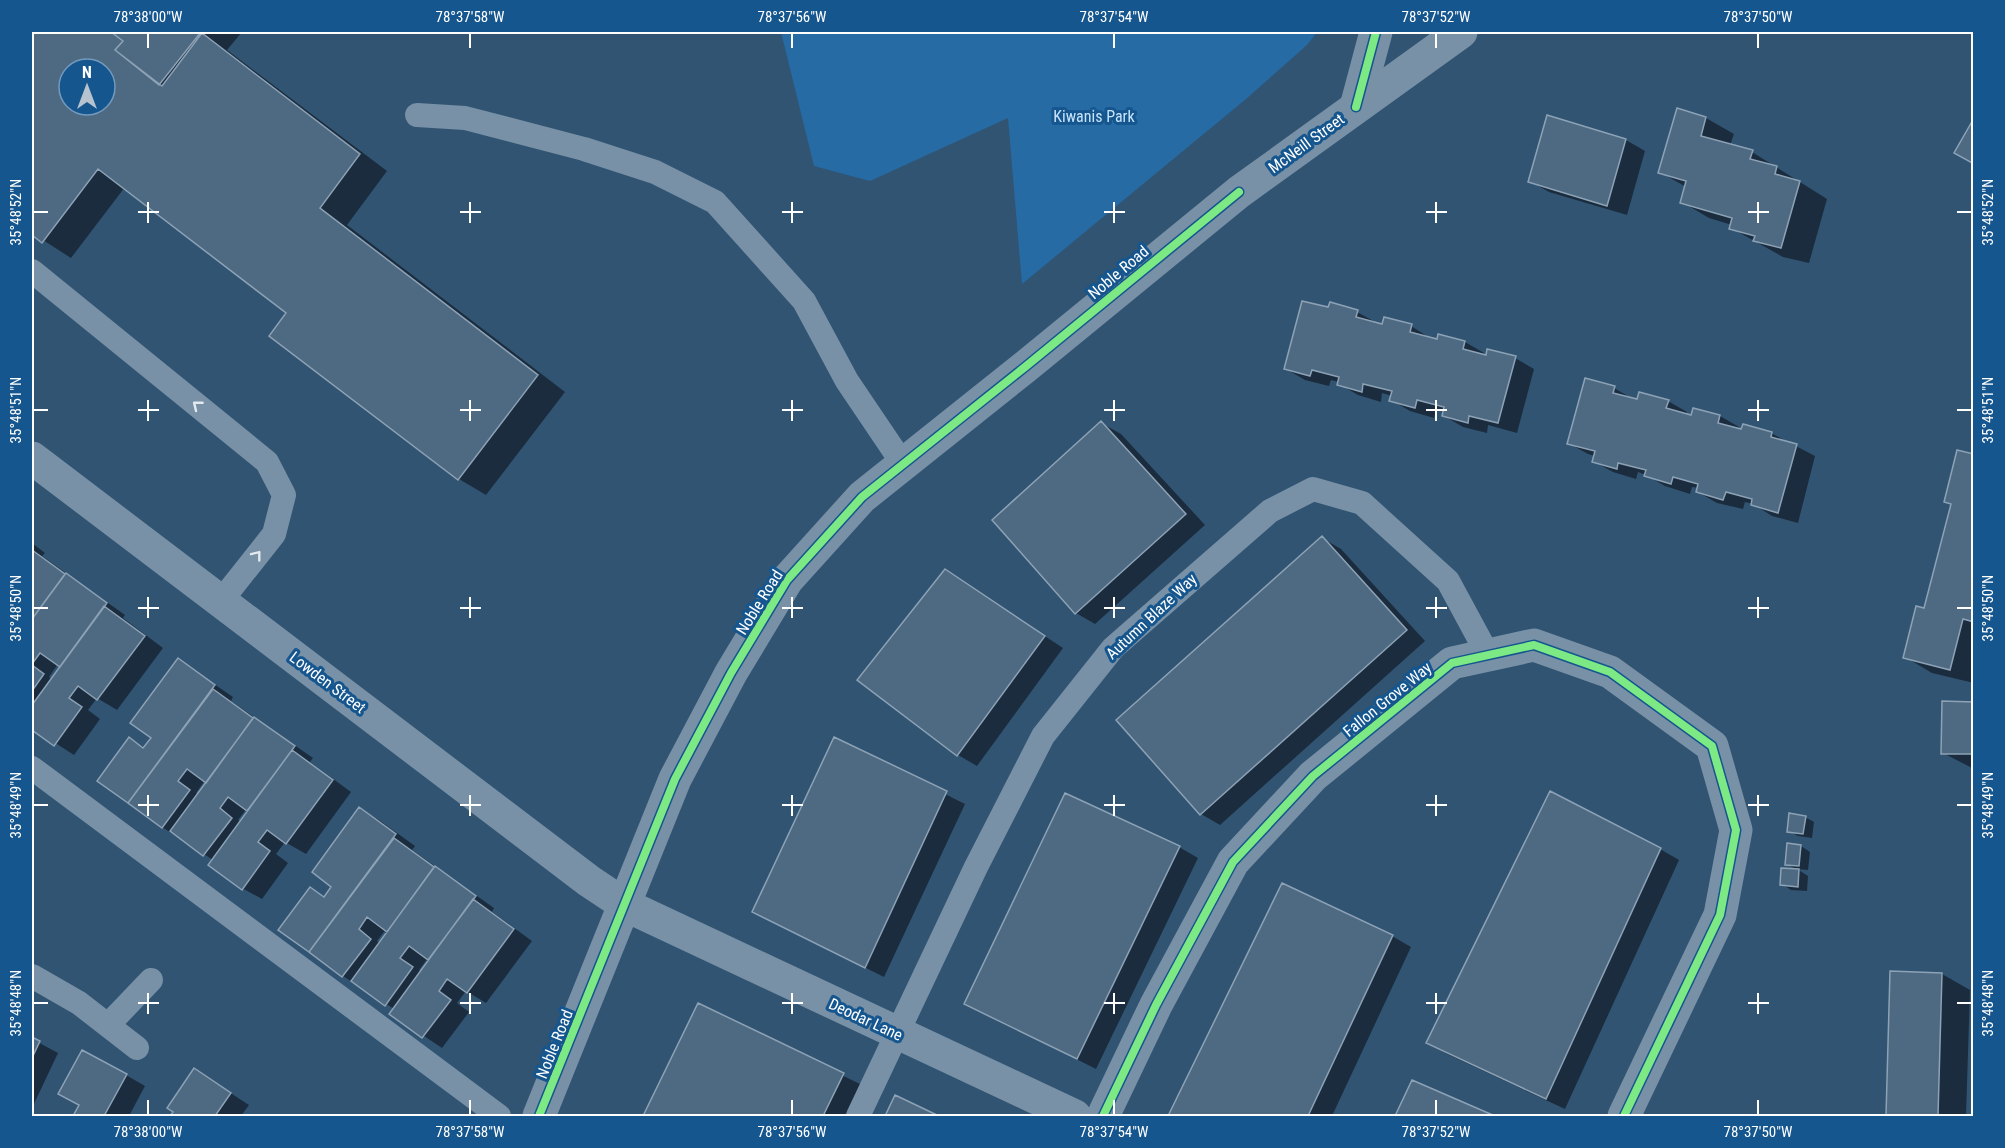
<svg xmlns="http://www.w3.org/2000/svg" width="2005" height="1148" viewBox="0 0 2005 1148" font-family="'Roboto Condensed',sans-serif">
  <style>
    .green { fill: #266ba4 }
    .shadow { fill: #0007; fill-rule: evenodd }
    .building { fill: #4e6a83; stroke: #8da2b5; stroke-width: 1.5; fill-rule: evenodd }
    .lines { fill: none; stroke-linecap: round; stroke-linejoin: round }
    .service { stroke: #7891a6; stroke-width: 24 }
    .minor { stroke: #7891a6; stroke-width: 33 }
    .tertiary { stroke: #7891a6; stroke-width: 33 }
    .cycleway-casing { stroke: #15568f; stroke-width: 11 }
    .cycleway { stroke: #7ce984; stroke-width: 8 }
    .oneway { stroke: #e4e9ed }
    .ticks { fill: none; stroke: #fff; stroke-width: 2 }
    .labels { text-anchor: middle; stroke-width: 6; stroke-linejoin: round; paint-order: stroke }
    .park-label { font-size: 16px; fill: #c7e4fc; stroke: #15568f }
    .street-label { font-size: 16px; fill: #fff; stroke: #15568f }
    .neatline { fill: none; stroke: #fff; stroke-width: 2 }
    .ticks-label { font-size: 15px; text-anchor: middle; fill: #fff }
  </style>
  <rect width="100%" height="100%" fill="#315473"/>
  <path class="green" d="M781,32H1317L1307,45L1246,99L1022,284L1008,118L870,181L814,166Z"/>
  <path class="shadow" d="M32,32H242L227,50L387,171L347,225L565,392L486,495L459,479L288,313L125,187L71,258L32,233ZM69,69H105V105H69Z
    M1678,110L1706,118L1734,134L1730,145L1752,152L1827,199L1809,263L1783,257L1731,228L1732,225L1709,218L1682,202L1686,187L1660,172Z
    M1548,117L1626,140L1645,151L1627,215L1549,192L1530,181Z
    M1330,309L1357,312L1377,323L1376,324L1411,326L1430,338L1438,341L1439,336L1465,342L1484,353L1483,356L1515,358L1534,369L1517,433L1488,425L1487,433L1463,427L1444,416L1445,412L1436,410L1434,418L1410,411L1391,400L1392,396L1382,393L1381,402L1358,395L1339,384V382L1331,380L1329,386L1305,380L1286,369Z
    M1614,388L1633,399L1668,401L1687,412L1686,415L1692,417L1694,410L1720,416L1739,427L1738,430L1771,433L1815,456L1798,523L1772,516L1753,504L1745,502L1743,509L1717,503L1698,492L1699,488L1692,487L1690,494L1665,486L1646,475L1638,472L1636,479L1613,472L1593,461L1595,456L1588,454L1568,443Z
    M1101,423L1121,434L1205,525L1095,624L1076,613Z
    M1974,456V683L1932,673L1905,657L1925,610L1952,505L1946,502Z
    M1322,538L1341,549L1425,641L1220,825L1201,814Z
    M32,543L45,553L42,556L125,615L123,618L163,648L117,710L97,698L88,710L100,719L74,755L32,728ZM58,664L62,666L53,679L49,677Z
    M945,571L1063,648L977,766L958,755L859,679Z
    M179,660L233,697L231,701L313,758L310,762L351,792L306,854L285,842L276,854L288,863L262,899L242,888L213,860L162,827L99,780L130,739L145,748L153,738ZM205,780L208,782L199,795L196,793ZM247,808L250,810L241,822L238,820Z
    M1974,703V769L1943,753Z
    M835,739L965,804L884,977L773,922Z
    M360,809L379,820L415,846L412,850L494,908L492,912L532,941L486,1003L466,991L457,1003L469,1012L442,1048L391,1014L394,1009L343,976L280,930L310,889L325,897L334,886ZM386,929L389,931L380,943L377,941ZM428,958L430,960L421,972L419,970Z
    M1805,817L1814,822L1812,838L1798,836L1789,831Z
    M1788,845L1801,846L1810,852L1808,870L1797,869L1808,876L1807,891L1791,890L1782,884L1798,870L1786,864Z
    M1179,847L1198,858L1096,1069L966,1003Z
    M1660,849L1679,860L1565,1109L1447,1054L1428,1043Z
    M1282,885L1392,936L1411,947L1332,1116H1170Z
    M1892,973L1942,974L1970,990L1966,1116H1888Z
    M699,1005L862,1085L847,1116H644Z
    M32,1039L58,1053L32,1108Z
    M195,1070L249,1105L241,1116H172Z
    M126,1075L145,1086L129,1116H75L81,1105Z
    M1413,1082L1491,1116H1396Z
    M896,1097L936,1116H887Z"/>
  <path class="building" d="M32,32H111L123,41L115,50L162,86L202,33L360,154L320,208L538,375L458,480L269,336L286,313L98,169L42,243L32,235ZM69,69H105V105H69Z
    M111,32H201L159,85L115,50L123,41Z
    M1677,108L1706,117L1701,136L1753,150L1750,159L1777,166L1775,174L1800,181L1781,248L1753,241L1755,236L1729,229L1732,218L1680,203L1686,181L1658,173Z
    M1547,115L1626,139L1607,206L1528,182Z
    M1974,118V164L1954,153Z
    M1302,301L1328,307L1330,302L1358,310L1356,317L1382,324L1384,317L1412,324L1410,332L1437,339L1438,334L1465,341L1463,349L1486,355L1487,349L1516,356L1498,423L1469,416L1468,423L1442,416L1444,407L1417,400L1415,408L1389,401L1392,391L1363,384L1362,392L1337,385L1339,377L1312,370L1310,376L1284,369Z
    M1585,378L1615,386L1613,393L1637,399L1639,392L1669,400L1666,408L1691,415L1693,408L1720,415L1718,423L1741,429L1743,424L1772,432L1771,437L1797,444L1778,513L1751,505L1752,499L1726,492L1723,500L1696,492L1698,484L1673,477L1671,484L1644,476L1646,470L1618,463L1617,469L1592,462L1595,451L1567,444Z
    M1101,421L1186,514L1075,614L992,520Z
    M1957,450L1974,454V622L1963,619L1950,670L1903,658L1916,606L1924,608L1951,504L1944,502Z
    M1322,536L1407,630L1200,815L1116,720Z
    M32,550L65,574L32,619Z
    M945,569L1045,636L957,756L857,680Z
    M66,573L107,603L60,667L40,653L32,664V619Z
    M104,606L145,636L97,700L78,686L69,698L82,707L54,746L32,730V705Z
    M178,658L215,685L128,803L97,781L129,737L143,748L151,738L130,723Z
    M32,665L44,674L32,691Z
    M213,689L253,718L206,783L187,769L178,781L190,790L162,828L128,803Z
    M1942,701L1974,702V754H1941Z
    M254,717L295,746L247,811L228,797L220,808L232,818L203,856L170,831Z
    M834,737L947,791L865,968L752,912Z
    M292,750L333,780L286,844L267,830L258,842L270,851L242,890L208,865Z
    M1550,791L1661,848L1546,1099L1426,1043Z
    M1065,793L1180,846L1077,1059L964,1004Z
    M359,807L396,834L309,952L278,930L310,887L324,897L331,887L312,872Z
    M1789,813L1806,816L1803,834L1787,832Z
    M394,838L434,867L387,932L367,917L359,929L371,939L342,977L309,952Z
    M1787,843L1801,845L1799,866L1785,865Z
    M435,866L476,896L428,960L409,946L400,958L413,967L385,1006L351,981Z
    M1781,868L1799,869L1798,887L1780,885Z
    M1282,883L1393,935L1308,1116H1168Z
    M473,899L514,929L467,993L447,979L439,991L451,1000L422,1038L389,1014Z
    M1890,971L1942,973L1938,1116H1886Z
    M698,1003L844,1073L823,1116H643Z
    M32,1037L40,1041L32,1058Z
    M82,1050L127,1074L104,1116H73L79,1105L58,1094Z
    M194,1068L231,1093L215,1116H170L173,1112L167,1108Z
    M1412,1080L1495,1116H1395Z
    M895,1095L939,1116H885Z"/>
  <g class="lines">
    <path class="service" d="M417,115L465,118L584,149L655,172L715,202L804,301L847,381L903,464
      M32,271L267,462L284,495L274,534L221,601
      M32,768L499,1116
      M32,976L79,1003L137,1048
      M108,1025L151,980
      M858,1116L976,867L1043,736L1113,648L1270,511L1313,489L1362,503L1448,581L1488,655"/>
    <path class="minor" d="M1356,107L1376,32
      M32,458L589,881L625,905L1075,1116
      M1103,1116L1156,1005L1233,862L1313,776L1452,663L1534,645L1610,672L1712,746L1736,830L1720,915L1624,1116"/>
    <path class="tertiary" d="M539,1116L675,779L731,673L787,580L862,497L1025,367L1239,192L1461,32"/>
    <defs>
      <path id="cycleway" d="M1356,107L1376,32
        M539,1116L675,779L731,673L787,580L862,497L1025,367L1239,192
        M1103,1116L1156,1005L1233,862L1313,776L1452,663L1534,645L1610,672L1712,746L1736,830L1720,915L1624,1116"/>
    </defs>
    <use href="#cycleway" class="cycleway-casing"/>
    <use href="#cycleway" class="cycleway"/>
  </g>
  <defs><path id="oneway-chevron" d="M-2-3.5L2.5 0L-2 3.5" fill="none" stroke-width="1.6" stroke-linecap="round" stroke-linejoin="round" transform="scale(1.5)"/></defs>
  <g class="oneway">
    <use href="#oneway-chevron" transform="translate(197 405) rotate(-141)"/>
    <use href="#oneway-chevron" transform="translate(257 555) rotate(-52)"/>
  </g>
  <path class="ticks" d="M148,33V48M470,33V48M792,33V48M1114,33V48M1436,33V48M1758,33V48M148,202V223M470,202V223M792,202V223M1114,202V223M1436,202V223M1758,202V223M33,212H48M138,212H159M460,212H481M782,212H803M1104,212H1125M1426,212H1447M1748,212H1769M1957,212H1972M148,400V421M470,400V421M792,400V421M1114,400V421M1436,400V421M1758,400V421M33,410H48M138,410H159M460,410H481M782,410H803M1104,410H1125M1426,410H1447M1748,410H1769M1957,410H1972M148,597V618M470,597V618M792,597V618M1114,597V618M1436,597V618M1758,597V618M33,608H48M138,608H159M460,608H481M782,608H803M1104,608H1125M1426,608H1447M1748,608H1769M1957,608H1972M148,795V816M470,795V816M792,795V816M1114,795V816M1436,795V816M1758,795V816M33,805H48M138,805H159M460,805H481M782,805H803M1104,805H1125M1426,805H1447M1748,805H1769M1957,805H1972M148,993V1014M470,993V1014M792,993V1014M1114,993V1014M1436,993V1014M1758,993V1014M33,1003H48M138,1003H159M460,1003H481M782,1003H803M1104,1003H1125M1426,1003H1447M1748,1003H1769M1957,1003H1972M148,1100V1115M470,1100V1115M792,1100V1115M1114,1100V1115M1436,1100V1115M1758,1100V1115"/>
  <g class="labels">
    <g class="park-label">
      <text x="1094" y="122">Kiwanis Park</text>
    </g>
    <g class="street-label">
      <text transform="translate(1306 143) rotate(-36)" y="6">McNeill Street</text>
      <text transform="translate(1118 272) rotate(-40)" y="6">Noble Road</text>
      <text transform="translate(759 602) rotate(-58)" y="6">Noble Road</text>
      <text transform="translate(1151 616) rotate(-43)" y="6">Autumn Blaze Way</text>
      <text transform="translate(328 682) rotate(37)" y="6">Lowden Street</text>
      <text transform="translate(1387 699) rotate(-39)" y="6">Fallon Grove Way</text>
      <text transform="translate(866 1019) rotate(25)" y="6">Deodar Lane</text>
      <text transform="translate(554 1044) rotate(-68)" y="6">Noble Road</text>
    </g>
  </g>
  <rect width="2005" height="1148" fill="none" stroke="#15568f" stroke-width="66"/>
  <g transform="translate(87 87)"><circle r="28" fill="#15568f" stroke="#739abc" stroke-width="1.5"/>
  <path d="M0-4.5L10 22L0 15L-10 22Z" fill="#b7c3ce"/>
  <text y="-9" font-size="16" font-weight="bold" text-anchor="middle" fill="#ffffff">N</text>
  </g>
  <rect x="33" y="33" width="1939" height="1082" class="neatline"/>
  <g class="ticks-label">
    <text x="148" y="22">78°38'00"W</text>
    <text x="470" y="22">78°37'58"W</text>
    <text x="792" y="22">78°37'56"W</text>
    <text x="1114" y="22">78°37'54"W</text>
    <text x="1436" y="22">78°37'52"W</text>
    <text x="1758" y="22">78°37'50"W</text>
    <text transform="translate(16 212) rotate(-90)" y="5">35°48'52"N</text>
    <text transform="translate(1988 212) rotate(-90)" y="5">35°48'52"N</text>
    <text transform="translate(16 410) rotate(-90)" y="5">35°48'51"N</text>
    <text transform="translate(1988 410) rotate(-90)" y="5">35°48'51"N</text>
    <text transform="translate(16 608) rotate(-90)" y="5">35°48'50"N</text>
    <text transform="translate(1988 608) rotate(-90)" y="5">35°48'50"N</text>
    <text transform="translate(16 805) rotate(-90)" y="5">35°48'49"N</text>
    <text transform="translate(1988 805) rotate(-90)" y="5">35°48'49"N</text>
    <text transform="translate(16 1003) rotate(-90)" y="5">35°48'48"N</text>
    <text transform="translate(1988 1003) rotate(-90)" y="5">35°48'48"N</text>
    <text x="148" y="1137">78°38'00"W</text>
    <text x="470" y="1137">78°37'58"W</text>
    <text x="792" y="1137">78°37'56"W</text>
    <text x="1114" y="1137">78°37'54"W</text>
    <text x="1436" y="1137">78°37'52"W</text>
    <text x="1758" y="1137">78°37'50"W</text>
  </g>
</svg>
